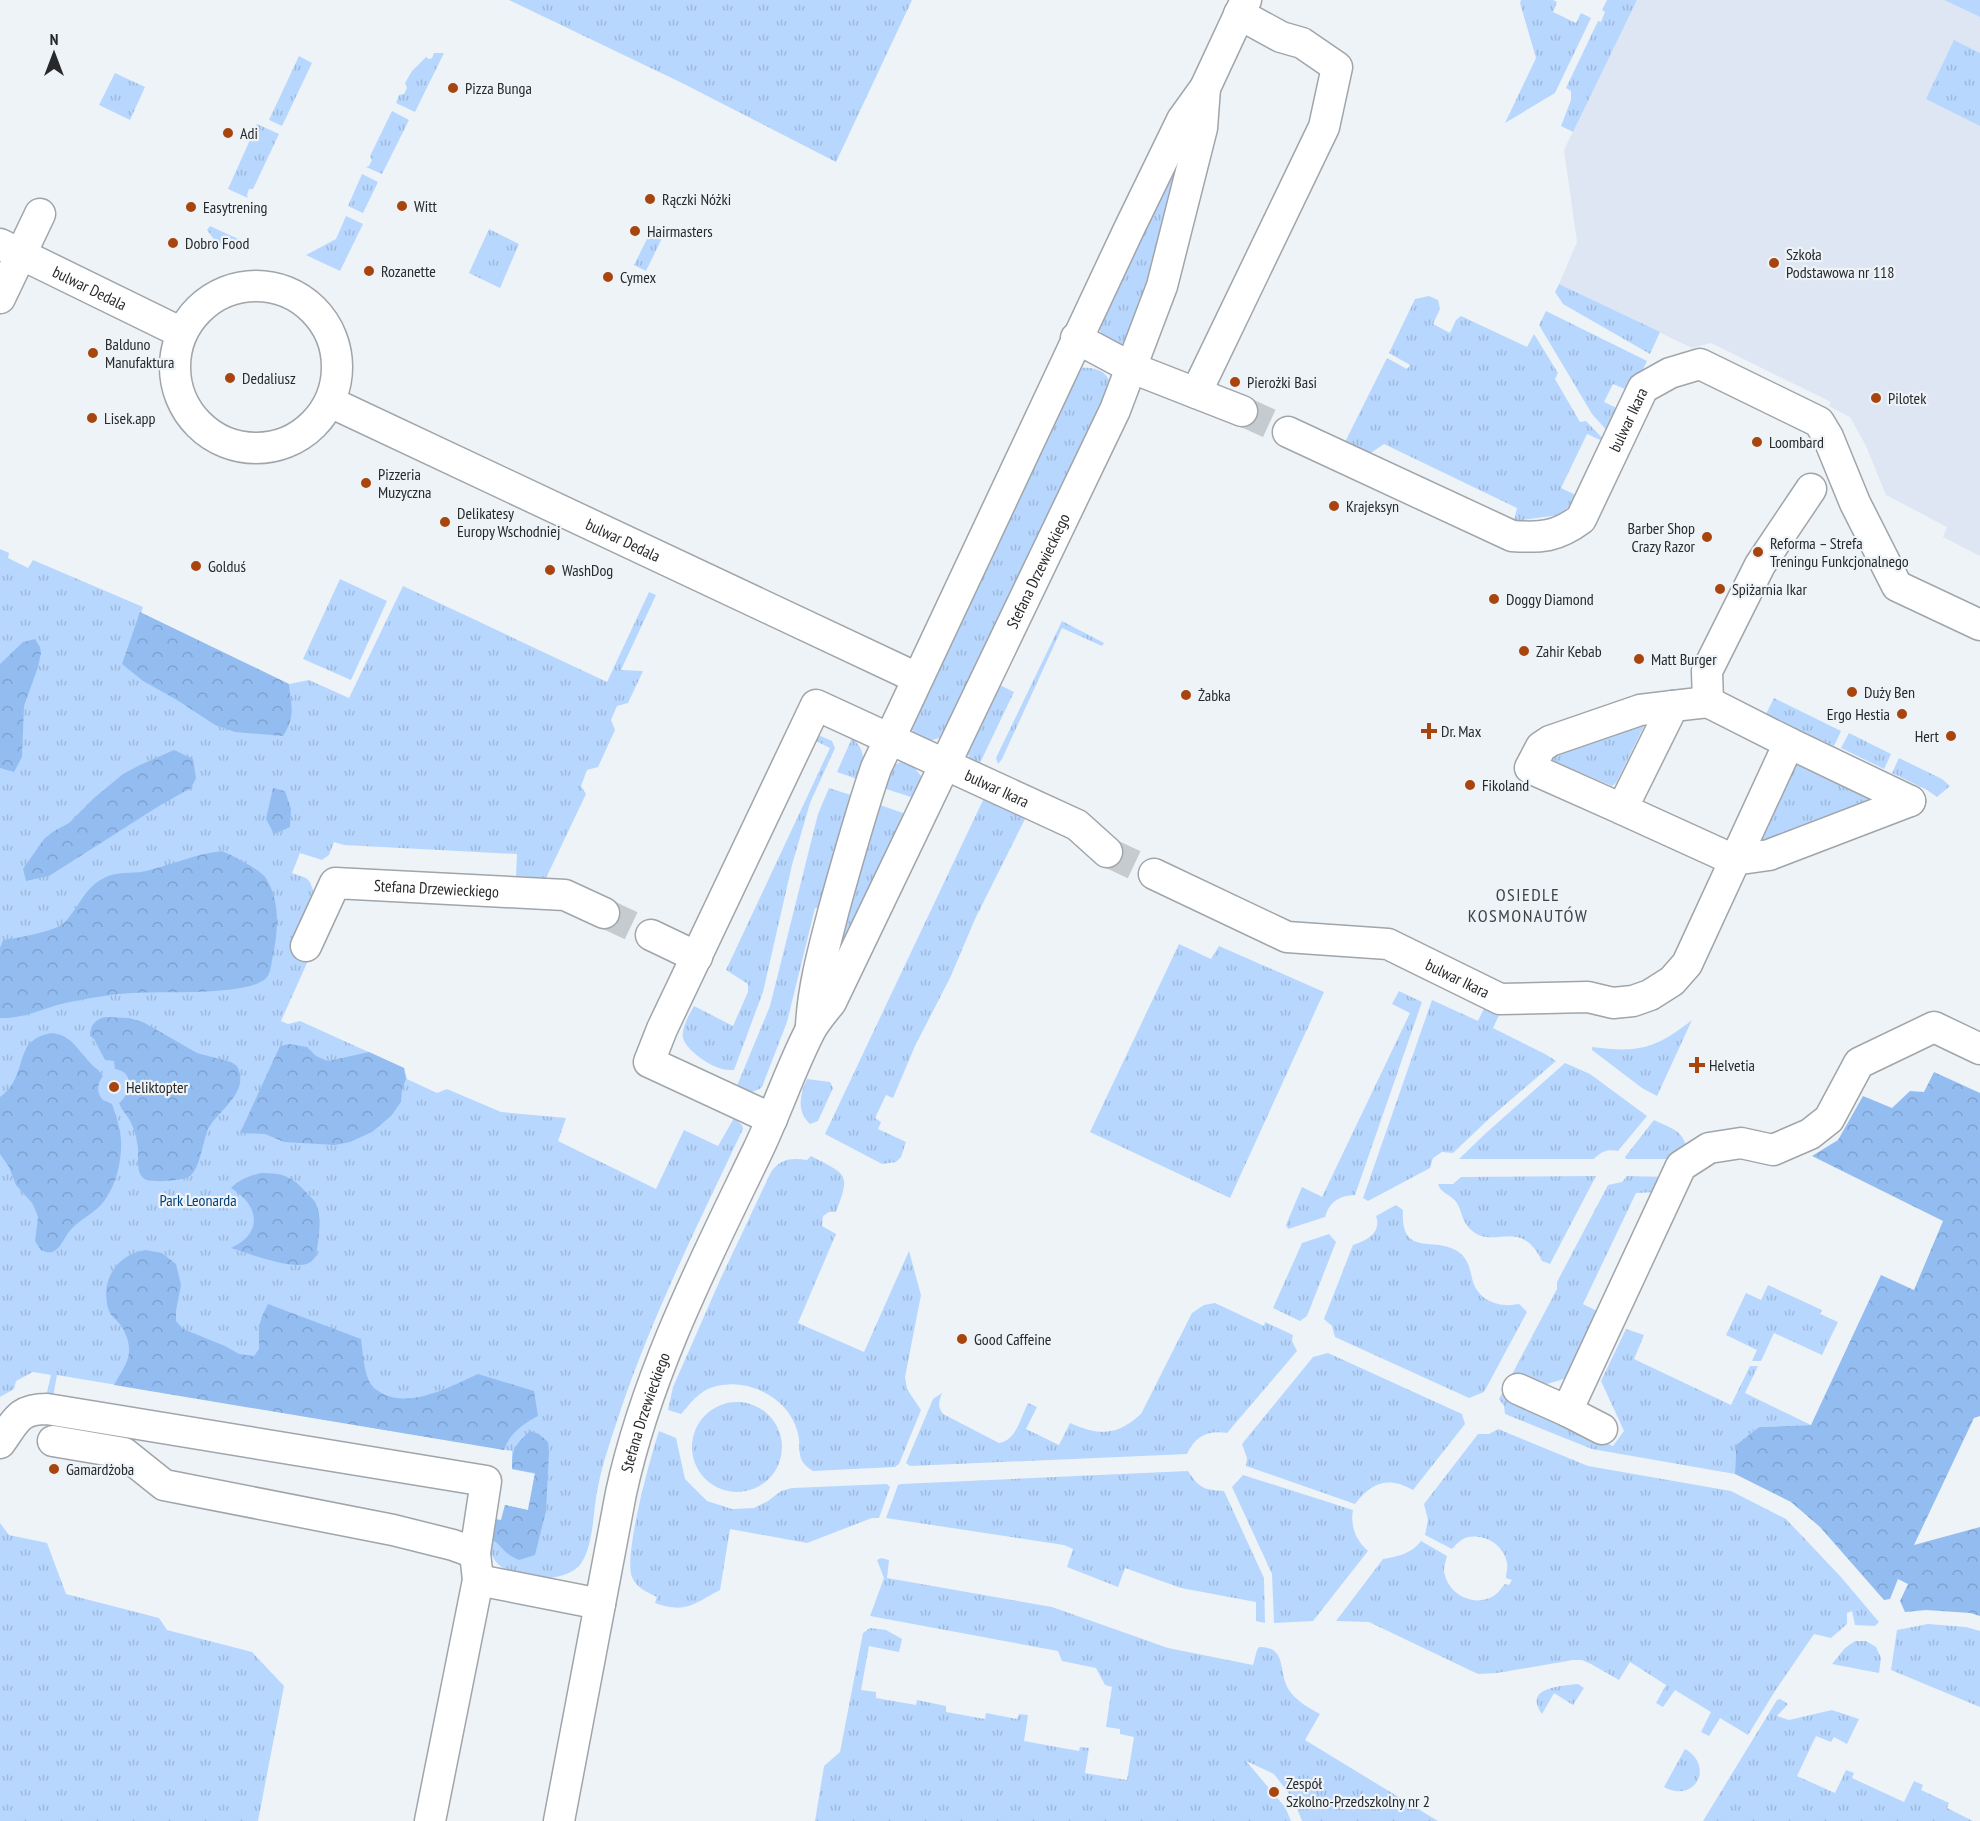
<svg xmlns="http://www.w3.org/2000/svg" width="1980" height="1821" viewBox="0 0 1980 1821" font-family="'PT Sans Narrow',sans-serif">
  <style>
    .built { fill: #dde6f2 }
    .grass { fill: url(#grass-tufts) }
    .forest { fill: url(#forest-crowns) }
    .lines { fill: none; stroke-linecap: round; stroke-linejoin: round }
    .minor-tunnel { stroke: #c6cbcf; stroke-width: 30; stroke-dasharray: 30 15; stroke-linecap: butt }
    .minor-casing { stroke: #a0a5aa; stroke-width: 33 }
    .minor { stroke: #fff; stroke-width: 30 }
    .poi-dot { fill: #a8450e; stroke: #eef3f8; stroke-width: 2 }
    .labels { text-anchor: middle; stroke-width: 4.5; stroke-linejoin: round; paint-order: stroke }
    .poi-label { font-size: 16px; fill: #27292b; stroke: #eef3f8; text-anchor: start }
    .street-label { font-size: 16px; fill: #27292b; stroke: #eef3f8 }
    .park-label { font-size: 16px; fill: #00407c; stroke: #eef3f8 }
    .neighbourhood-label { font-size: 18px; letter-spacing: 1.5px; fill: #3f4348; stroke: #eef3f8 }
  </style>
  <defs>
    <pattern id="grass-tufts" width="24" height="20" patternUnits="userSpaceOnUse" patternTransform="scale(1.5)"><rect width="24" height="20" fill="#b8d7fe"/><path d="M3 7l-1-3M5 7V3M7 7l1-3M15 17l-1-3M17 17v-4M19 17l1-3" fill="none" stroke="#9eb9da"/></pattern>
    <pattern id="forest-crowns" width="20" height="18" patternUnits="userSpaceOnUse" patternTransform="scale(1.5)"><rect width="20" height="18" fill="#93bdf1"/><path d="M2 6a3 3 0 1 1 6 0M12 15a3 3 0 1 1 6 0" fill="none" stroke="#7fa2cf"/></pattern>
  </defs>
  <rect width="100%" height="100%" fill="#eef3f8"/>
  <path class="built" d="M1637,0H1944L1980,17V556L1943,537L1947,527L1886,495L1866,446L1850,417L1829,406L1831,402L1711,343L1692,348L1559,284L1577,242L1564,150Z"/>
  <path class="grass" d="M509,0H912L836,162L682,83Z
    M1521,0H1553L1557,2L1553,12L1576,23L1581,13L1591,18L1555,93L1505,123L1536,58L1520,3Z
    M1607,0H1637L1573,132L1561,126L1571,100V91L1566,88L1598,21L1601,22L1605,12L1602,10Z
    M1944,0H1980V17Z
    M1954,40L1980,53V126L1926,99Z
    M434,53H444L415,112L396,103L399,95L404,94L407,88L405,83L412,71L426,57L429,59L432,58Z
    M299,56L312,63L282,126L269,120Z
    M115,73L145,87L130,120L99,105Z
    M392,111L409,120L382,174L366,167L369,166L372,160L370,156Z
    M257,124L279,134L253,189H249L247,195L248,198L228,189Z
    M1180,155L1162,254L1125,343L1119,345L1101,335L1099,323Z
    M362,174L378,182L363,213L348,206Z
    M346,216L363,224L340,271L306,255L336,239Z
    M654,225L666,230L646,271L634,265Z
    M210,226L249,244L246,251L216,242L207,230Z
    M489,229L519,244L500,288L469,273Z
    M1559,284L1660,332L1650,354L1563,304L1555,292Z
    M1429,296L1438,300L1440,309L1433,324L1450,333L1456,320L1461,316L1527,347L1534,334L1558,373L1555,379L1580,422L1586,421L1607,443L1587,434L1561,488L1580,497L1559,515L1514,521L1517,508L1384,444L1362,459L1341,450L1387,358L1407,369L1410,365L1389,353L1415,299Z
    M1546,311L1647,361L1632,392L1613,384L1604,402L1623,411L1611,435L1592,414L1539,325Z
    M1081,368C1095,367 1108,371 1111,386L945,735C930,744 917,741 909,725L1072,373Z
    M0,549L9,553L8,558L28,568L33,560L143,607L141,613L289,684L309,680L349,698L403,586L607,682L649,592L656,595L621,670L643,671L628,703L617,706L611,720L615,730L598,767L587,770L581,786L586,794L546,878L516,876L517,854L344,845L334,842L329,855L322,860L300,853L292,873L306,878L310,882L314,893L311,954L281,1021L288,1024L300,1021L404,1068L407,1079L437,1093L447,1089L501,1112L566,1118L558,1141L656,1189L684,1130L718,1146L734,1118L742,1125L743,1129C699,1222 653,1314 620,1412C612,1437 603,1461 598,1487C593,1509 594,1543 582,1562C567,1587 502,1582 492,1555C488,1545 492,1531 494,1519L501,1520L505,1505L528,1510L535,1474L512,1469V1451L57,1375L53,1397H46L51,1375L33,1372L16,1381L14,1389L0,1397Z
    M340,579L387,601L351,680L303,659Z
    M1062,621L1104,643L1102,646L1062,628L1002,759L998,764L996,758Z
    M1000,685L1014,692L979,765L971,762L967,752L985,706Z
    M1774,698L1841,731L1834,746L1766,714Z
    M1645,724L1616,783L1612,786L1549,759L1546,754Z
    M1849,733L1891,754L1884,769L1841,748Z
    M816,734L832,741L835,748L810,803L792,865L763,992L734,1070C729,1070 724,1070 719,1068C709,1065 686,1050 683,1038C681,1028 689,1015 694,1006L733,1026L748,992V984L726,970L830,748L812,739Z
    M852,738C866,750 865,763 860,780L837,772Z
    M1800,758L1869,795L1870,800L1762,842L1760,839Z
    M1899,758L1942,779L1950,786L1937,797L1927,790L1892,773Z
    M901,762L913,766L922,777L917,799L880,787L894,765Z
    M829,788L854,796L819,908H815L787,1022L762,1087C754,1094 745,1092 736,1088L770,1006L818,814Z
    M984,798L1025,819L975,919L950,978L915,1046L893,1098L886,1095L875,1118L881,1122L878,1129L906,1142L901,1157L896,1162L882,1164L825,1134Z
    M874,803L909,815L843,950H838Z
    M1179,944L1211,959L1219,946L1324,992L1230,1198L1090,1132Z
    M1399,991L1422,1002L1355,1195C1339,1196 1330,1201 1325,1217L1288,1229L1286,1225L1302,1187L1322,1197L1410,1013L1392,1004Z
    M1432,1000L1478,1021L1487,1002L1502,1009L1493,1028L1545,1054L1556,1061L1492,1116L1453,1153L1442,1152L1433,1158L1430,1168L1368,1201L1363,1198Z
    M1692,1020L1657,1096L1642,1088L1592,1050V1047C1639,1053 1655,1049 1692,1020Z
    M1565,1063L1590,1074L1647,1116L1618,1151C1607,1149 1602,1151 1594,1159H1459L1486,1133Z
    M807,1079L830,1082L833,1088L818,1121L810,1124C796,1111 800,1094 807,1079Z
    M1654,1120C1670,1128 1684,1130 1687,1150L1677,1159H1626L1625,1157Z
    M811,1156C847,1175 851,1173 836,1212H829L823,1216L822,1226L836,1234L798,1323L864,1352L909,1251L921,1295L905,1377L907,1389L921,1410L899,1464L895,1467L813,1471C793,1459 803,1448 797,1430C787,1396 746,1377 713,1387C699,1391 690,1404 681,1414L668,1410L673,1387L720,1280L771,1172C781,1158 792,1158 807,1160Z
    M1596,1176L1550,1264L1542,1261C1519,1215 1494,1252 1470,1229C1462,1221 1462,1212 1457,1203C1452,1195 1440,1193 1438,1184H1453L1461,1177Z
    M1627,1176L1667,1177L1658,1192L1636,1193L1583,1304L1601,1313L1567,1378L1547,1384L1517,1381L1510,1399L1613,1446L1624,1431L1601,1381L1626,1329L1644,1335L1634,1359L1731,1405L1750,1366H1758L1745,1393L1811,1425L1759,1427L1736,1445L1735,1474L1592,1449L1505,1414L1504,1406L1499,1399L1557,1289V1282L1608,1185L1622,1182Z
    M1396,1205L1403,1210C1400,1260 1437,1234 1460,1253C1470,1262 1470,1271 1473,1282C1480,1302 1501,1308 1519,1304L1527,1312L1484,1392L1469,1398L1335,1337L1332,1326L1324,1319L1353,1245C1366,1241 1382,1233 1376,1216Z
    M1329,1234L1336,1242L1307,1316L1300,1321L1273,1308L1302,1243Z
    M1768,1285L1822,1310L1820,1314L1838,1322L1822,1355L1774,1333L1761,1361H1752L1757,1350L1726,1335L1746,1293L1761,1300Z
    M1215,1303L1264,1326L1265,1322L1293,1335L1292,1341L1297,1351L1227,1433C1208,1430 1195,1436 1187,1454L910,1466L906,1463L933,1399L942,1393C939,1401 937,1405 943,1414L999,1443C1016,1441 1021,1417 1028,1403L1037,1407L1026,1429L1059,1445L1070,1423C1099,1436 1117,1436 1141,1414L1192,1313L1204,1305Z
    M1328,1353L1462,1414L1465,1424L1413,1490C1388,1476 1372,1482 1355,1504L1246,1466L1247,1458L1242,1444L1313,1357Z
    M692 1447a45 45 0 1 1 90 0a45 45 0 1 1-90 0Z
    M1498,1429L1588,1466L1731,1491L1786,1519L1840,1576L1879,1622L1875,1626L1855,1625L1852,1611L1847,1613V1624L1831,1638L1814,1634L1775,1691L1748,1735L1720,1718L1709,1736L1701,1732L1711,1712L1675,1690L1663,1707L1656,1703L1666,1685L1630,1662L1619,1680L1591,1664L1582,1660H1573L1497,1673L1478,1674L1369,1622L1336,1621L1383,1559C1399,1556 1411,1554 1421,1541L1447,1556C1446,1560 1444,1566 1444,1570C1446,1594 1475,1609 1495,1595C1499,1592 1502,1587 1505,1584L1509,1585L1512,1580L1506,1578C1506,1573 1508,1567 1507,1563C1504,1544 1481,1531 1463,1539C1459,1541 1455,1546 1452,1549L1425,1535L1428,1520L1424,1504L1478,1434H1489Z
    M659,1431L676,1438L685,1479L707,1501L732,1509L754,1508L768,1501L781,1491L792,1488L887,1484L890,1487L879,1518H872L807,1543L730,1529L720,1590C693,1604 686,1614 655,1603L657,1597C647,1592 636,1588 632,1577C623,1556 651,1455 659,1431Z
    M1188,1471C1199,1488 1204,1490 1224,1491L1264,1578L1265,1623L1256,1621V1602L1181,1588L1125,1568L1118,1587L1067,1567L1073,1549L1064,1545L886,1518L898,1485L901,1484Z
    M1243,1475L1353,1510C1350,1527 1356,1540 1368,1551L1313,1621L1274,1623L1272,1574L1232,1487Z
    M0,1523L9,1535L47,1543L66,1594L159,1618L167,1630L252,1652L284,1686L258,1821H0Z
    M881,1558L889,1560L887,1578L1052,1607L1168,1648L1253,1665L1257,1650L1259,1647C1288,1646 1278,1674 1289,1690C1296,1701 1309,1708 1320,1714L1305,1740L1438,1821H1302L1293,1799L1274,1774L1246,1761L1285,1807L1291,1821H815L824,1766L840,1752L863,1633L870,1628L886,1630L902,1639L899,1652L869,1646L861,1690L876,1692V1698L916,1705L917,1700L946,1706V1712L985,1719L986,1713L1017,1719L1019,1714L1028,1715L1024,1741L1079,1751L1080,1747L1089,1748L1085,1773L1127,1780L1134,1737L1120,1734V1729L1106,1727L1112,1687L1105,1685L1096,1668L1062,1661L1058,1651L870,1616L884,1578L877,1560Z
    M1928,1624L1966,1627L1980,1631V1707L1891,1670L1897,1630Z
    M1855,1641H1866L1876,1647L1881,1658L1879,1673L1832,1664L1845,1648Z
    M1578,1684L1584,1688L1573,1705L1554,1693L1542,1714C1522,1687 1562,1686 1578,1684Z
    M1780,1699L1788,1704L1777,1716L1789,1720L1832,1710L1859,1719L1847,1744L1834,1737L1831,1742L1816,1736L1797,1776L1835,1793L1846,1770L1854,1773L1852,1778L1904,1802L1914,1781L1923,1785L1921,1790L1949,1803L1947,1808L1973,1821H1703L1777,1700Z
    M1685,1749C1715,1766 1695,1804 1664,1787Z"/>
  <path class="forest" d="M140,612L289,684C291,706 296,716 283,736L235,732L215,725L177,700L143,681L122,664Z
    M35,639L40,647L41,653L38,667L24,706L22,757L14,772L0,768V664L23,642Z
    M174,750L193,759L196,778L191,788L159,806L49,876L26,881L23,869L44,839L54,831L69,823L94,798L123,774L140,765Z
    M273,788L285,791L291,809L290,827L274,834L266,819Z
    M222,851C233,856 262,870 267,880C281,904 278,934 272,960C271,967 270,976 264,980C241,996 164,991 133,993C114,994 94,997 75,1001C49,1005 27,1019 0,1018V948L3,940C17,938 55,932 65,922C80,906 84,888 104,878C116,871 133,874 146,871C171,865 195,854 222,851Z
    M105,1017L129,1018L143,1022L197,1053L231,1062L237,1066C251,1092 218,1110 208,1129C203,1141 200,1169 190,1176C184,1181 151,1183 145,1179C135,1174 139,1158 138,1149C137,1139 134,1127 129,1119C125,1113 121,1109 119,1103C131,1093 135,1072 115,1069L114,1061L105,1060L94,1039L90,1036C90,1026 95,1019 105,1017Z
    M52,1033C70,1035 75,1046 86,1058C91,1065 98,1069 103,1076C97,1084 96,1092 103,1100L112,1104C115,1113 118,1122 120,1131C124,1155 117,1188 100,1206C90,1216 77,1221 68,1233C61,1244 56,1258 41,1250L35,1241L38,1217L35,1209L32,1203L16,1185L9,1167L0,1154V1097C30,1076 11,1039 52,1033Z
    M289,1044L307,1047L316,1056L328,1061L369,1052L404,1068L406,1079L402,1089L401,1102L391,1116L372,1132L350,1142L335,1145L284,1142L265,1134L240,1133L280,1046Z
    M1934,1072L1980,1093V1416L1974,1418L1914,1545L1980,1527V1616L1970,1613L1926,1610L1905,1612L1900,1601L1908,1584L1898,1579L1890,1599L1884,1600L1820,1527L1791,1502L1735,1474L1736,1445L1759,1427L1811,1425L1881,1275L1914,1290L1943,1221L1812,1156L1838,1140L1863,1096L1892,1108L1910,1091L1924,1092Z
    M261,1173C284,1173 291,1176 307,1193C309,1196 315,1200 316,1204C323,1217 318,1242 316,1256C314,1259 312,1261 309,1263C293,1271 248,1253 231,1248C264,1233 259,1205 231,1188C240,1179 249,1176 261,1173Z
    M146,1250L162,1253L176,1264L181,1285L176,1311V1321L183,1329L225,1346L239,1354L254,1356L259,1349V1327L262,1316L268,1304L361,1339C363,1353 364,1379 374,1388C404,1413 449,1387 478,1374L534,1391L538,1416C524,1423 509,1434 504,1450L114,1385C119,1375 129,1363 129,1351C130,1342 124,1328 118,1322C114,1318 111,1316 109,1311C99,1282 116,1254 146,1250Z
    M530,1431L539,1434L548,1442L549,1452L546,1511L535,1555L519,1560C503,1554 502,1544 490,1539L494,1519L501,1520L505,1505L528,1510L535,1473L512,1469C512,1448 515,1445 530,1431Z"/>
  <g class="lines">
    <path class="minor-tunnel" d="M1242,411L1288,432
      M1107,852L1154,874
      M604,913L651,935"/>
    <defs>
      <g id="minor">
        <path id="s1" d="M0,244L182,333"/>
        <circle cx="256" cy="367" r="81"/>
        <path d="M0,298L40,214"/>
        <path d="M1076,338L1132,368L1242,411"/>
        <path d="M1196,393L1324,127L1337,67L1302,43L1281,37L1239,14"/>
        <path id="s2" d="M330,402L917,678"/>
        <path id="s3" d="M1288,432L1512,536C1541,538 1557,537 1581,519L1643,388L1670,373L1700,364L1819,422L1828,437L1855,503L1897,586L1980,625"/>
        <path d="M1708,702L1707,671L1760,565L1811,489"/>
        <path d="M1789,743L1910,801"/>
        <path d="M1622,809L1530,768L1541,747L1550,741L1640,710L1673,706"/>
        <path id="s4" d="M1154,874L1287,937L1388,944L1500,999L1588,997L1613,1003L1633,1001L1650,995L1672,981L1687,964L1789,743L1708,702L1673,706L1622,809L1734,860L1769,855L1910,801"/>
        <path d="M651,935L697,957"/>
        <path id="s5" d="M306,946L335,883L565,895L604,913"/>
        <path d="M811,1026C813,986 824,948 834,909C847,862 860,815 876,768L1129,229L1182,120L1205,88L1246,0"/>
        <path id="s6" d="M772,1119L649,1062L662,1029L816,705L1077,825L1107,852"/>
        <path d="M1518,1389L1567,1411L1681,1166L1709,1148L1741,1143L1773,1150L1810,1134L1829,1119L1859,1063L1934,1027L1980,1049"/>
        <path d="M1567,1411L1602,1429"/>
        <path d="M53,1441L124,1453L164,1485L393,1530L453,1545L475,1553"/>
        <path d="M0,1443C16,1421 18,1409 47,1409L486,1481L475,1553L478,1580L430,1821"/>
        <path d="M478,1580L600,1604"/>
        <path id="s7" d="M559,1821L621,1493C647,1373 704,1262 757,1152C776,1113 790,1070 810,1031C815,1021 824,1011 831,1002L1115,410L1162,286L1202,128L1205,88"/>
      </g>
    </defs>
    <use href="#minor" class="minor-casing"/>
    <use href="#minor" class="minor"/>
  </g>
  <g class="poi-dot">
    <circle cx="453" cy="88" r="6"/>
    <circle cx="228" cy="133" r="6"/>
    <circle cx="650" cy="199" r="6"/>
    <circle cx="402" cy="206" r="6"/>
    <circle cx="191" cy="207" r="6"/>
    <circle cx="635" cy="231" r="6"/>
    <circle cx="173" cy="243" r="6"/>
    <circle cx="1774" cy="263" r="6"/>
    <circle cx="369" cy="271" r="6"/>
    <circle cx="608" cy="277" r="6"/>
    <circle cx="93" cy="353" r="6"/>
    <circle cx="230" cy="378" r="6"/>
    <circle cx="1235" cy="382" r="6"/>
    <circle cx="1876" cy="398" r="6"/>
    <circle cx="92" cy="418" r="6"/>
    <circle cx="1757" cy="442" r="6"/>
    <circle cx="366" cy="483" r="6"/>
    <circle cx="1334" cy="506" r="6"/>
    <circle cx="445" cy="522" r="6"/>
    <circle cx="1707" cy="537" r="6"/>
    <circle cx="1758" cy="552" r="6"/>
    <circle cx="196" cy="566" r="6"/>
    <circle cx="550" cy="570" r="6"/>
    <circle cx="1720" cy="589" r="6"/>
    <circle cx="1494" cy="599" r="6"/>
    <circle cx="1524" cy="651" r="6"/>
    <circle cx="1639" cy="659" r="6"/>
    <circle cx="1852" cy="692" r="6"/>
    <circle cx="1186" cy="695" r="6"/>
    <circle cx="1902" cy="714" r="6"/>
    <path d="M1426 722h6v6h6v6h-6v6h-6v-6h-6v-6h6z"/>
    <circle cx="1951" cy="736" r="6"/>
    <circle cx="1470" cy="785" r="6"/>
    <path d="M1694 1056h6v6h6v6h-6v6h-6v-6h-6v-6h6z"/>
    <circle cx="114" cy="1087" r="6"/>
    <circle cx="962" cy="1339" r="6"/>
    <circle cx="54" cy="1469" r="6"/>
    <circle cx="1274" cy="1792" r="6"/>
  </g>
  <g class="labels">
    <g class="poi-label">
      <text x="465" y="94">Pizza Bunga</text>
      <text x="240" y="139">Adi</text>
      <text x="662" y="205">Rączki Nóżki</text>
      <text x="414" y="212">Witt</text>
      <text x="203" y="213">Easytrening</text>
      <text x="647" y="237">Hairmasters</text>
      <text x="185" y="249">Dobro Food</text>
      <text x="1786" y="260">Szkoła<tspan x="1786" dy="18">Podstawowa nr 118</tspan></text>
      <text x="381" y="277">Rozanette</text>
      <text x="620" y="283">Cymex</text>
      <text x="105" y="350">Balduno<tspan x="105" dy="18">Manufaktura</tspan></text>
      <text x="242" y="384">Dedaliusz</text>
      <text x="1247" y="388">Pierożki Basi</text>
      <text x="1888" y="404">Pilotek</text>
      <text x="104" y="424">Lisek.app</text>
      <text x="1769" y="448">Loombard</text>
      <text x="378" y="480">Pizzeria<tspan x="378" dy="18">Muzyczna</tspan></text>
      <text x="1346" y="512">Krajeksyn</text>
      <text x="457" y="519">Delikatesy<tspan x="457" dy="18">Europy Wschodniej</tspan></text>
      <text x="1695" y="534" text-anchor="end">Barber Shop<tspan x="1695" dy="18">Crazy Razor</tspan></text>
      <text x="1770" y="549">Reforma – Strefa<tspan x="1770" dy="18">Treningu Funkcjonalnego</tspan></text>
      <text x="208" y="572">Golduś</text>
      <text x="562" y="576">WashDog</text>
      <text x="1732" y="595">Spiżarnia Ikar</text>
      <text x="1506" y="605">Doggy Diamond</text>
      <text x="1536" y="657">Zahir Kebab</text>
      <text x="1651" y="665">Matt Burger</text>
      <text x="1864" y="698">Duży Ben</text>
      <text x="1198" y="701">Żabka</text>
      <text x="1890" y="720" text-anchor="end">Ergo Hestia</text>
      <text x="1441" y="737">Dr. Max</text>
      <text x="1939" y="742" text-anchor="end">Hert</text>
      <text x="1482" y="791">Fikoland</text>
      <text x="1709" y="1071">Helvetia</text>
      <text x="126" y="1093">Heliktopter</text>
      <text x="974" y="1345">Good Caffeine</text>
      <text x="66" y="1475">Gamardżoba</text>
      <text x="1286" y="1789">Zespół<tspan x="1286" dy="18">Szkolno-Przedszkolny nr 2</tspan></text>
    </g>
    <g class="street-label">
      <text dy="6" stroke="none"><textPath href="#s1" startOffset="100">bulwar Dedala</textPath></text>
      <text dy="6" stroke="none"><textPath href="#s3" startOffset="430">bulwar Ikara</textPath></text>
      <text dy="6" stroke="none"><textPath href="#s2" startOffset="324">bulwar Dedala</textPath></text>
      <text dy="6" stroke="none"><textPath href="#s7" startOffset="1348">Stefana Drzewieckiego</textPath></text>
      <text dy="6" stroke="none"><textPath href="#s6" startOffset="729">bulwar Ikara</textPath></text>
      <text dy="6" stroke="none"><textPath href="#s5" startOffset="171">Stefana Drzewieckiego</textPath></text>
      <text dy="6" stroke="none"><textPath href="#s4" startOffset="326">bulwar Ikara</textPath></text>
      <text dy="6" stroke="none"><textPath href="#s7" startOffset="418">Stefana Drzewieckiego</textPath></text>
    </g>
    <g class="park-label">
      <text x="198" y="1206">Park Leonarda</text>
    </g>
    <g class="neighbourhood-label">
      <text x="1528" y="901">OSIEDLE<tspan x="1528" dy="21">KOSMONAUTÓW</tspan></text>
    </g>
  </g>
  <g transform="translate(54 54)" stroke="#eef3f8" stroke-width="4.5" paint-order="stroke">
  <path d="M0-4.5L10 22L0 15L-10 22Z" fill="#27292b"/>
  <text y="-9" font-size="16" font-weight="bold" text-anchor="middle" fill="#27292b">N</text>
  </g>
</svg>
